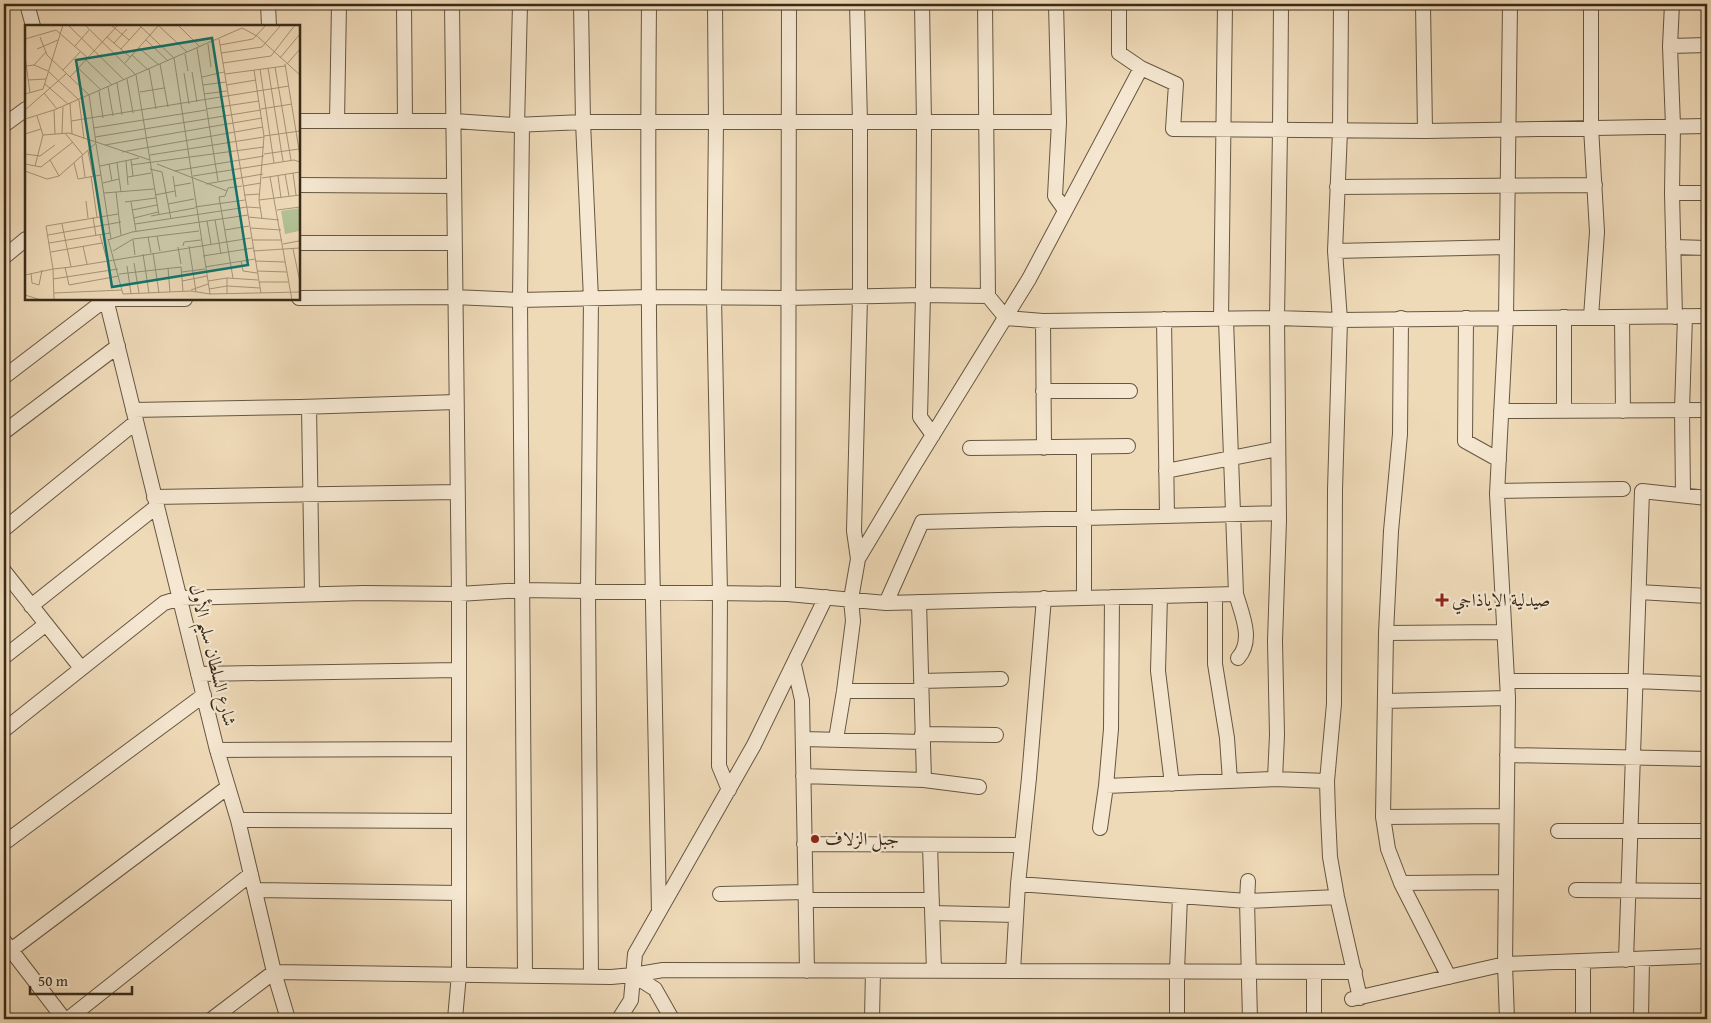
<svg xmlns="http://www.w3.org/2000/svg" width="1711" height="1023" viewBox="0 0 1711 1023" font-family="'Gentium Book Plus',Amiri,serif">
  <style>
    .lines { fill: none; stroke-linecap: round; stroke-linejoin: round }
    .minor-casing { stroke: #665742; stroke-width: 16 }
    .minor { stroke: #f5e7d1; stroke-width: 14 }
    .poi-dot { fill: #8f2418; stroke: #f5e7d1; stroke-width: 2 }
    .labels { text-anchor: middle; stroke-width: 4.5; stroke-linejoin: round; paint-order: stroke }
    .poi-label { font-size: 18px; fill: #382b1a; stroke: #f5e7d1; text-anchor: start }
    .street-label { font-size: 18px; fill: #382b1a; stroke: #f5e7d1 }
    .inset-road { fill: none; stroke: #a69479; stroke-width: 1 }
    .view { fill: #0f766e; fill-opacity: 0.15; stroke: #0f766e; stroke-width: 2.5 }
    .inset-edge { fill: none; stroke: #382b1a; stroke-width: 2.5 }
  </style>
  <rect width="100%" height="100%" fill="#efdab8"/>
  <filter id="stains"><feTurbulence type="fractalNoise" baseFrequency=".004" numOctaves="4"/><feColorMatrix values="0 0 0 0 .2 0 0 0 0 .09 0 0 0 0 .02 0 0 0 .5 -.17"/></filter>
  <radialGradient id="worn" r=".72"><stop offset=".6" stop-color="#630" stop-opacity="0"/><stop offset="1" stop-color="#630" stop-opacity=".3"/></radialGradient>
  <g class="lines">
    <defs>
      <path id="minor" d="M27,4L33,26
        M268,4L269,26
        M404,4L405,121
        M452,4L459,594V974L455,1019
        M581,4L583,122L591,299L588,591L591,977
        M649,4C646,306 653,609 659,912
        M715,4L716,122L714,297L720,593L719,766L729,790
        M857,4L860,122V297L854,531L858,559
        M922,4L924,123L923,295L920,417L933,435
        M985,4L988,296
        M1056,4L1059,122L1055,196L1065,210
        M1119,4V53L1141,68L1176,84L1173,129L1425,131L1707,126
        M1341,4L1340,131L1335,251L1340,320L1335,490L1334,704L1327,781L1328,815L1330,857L1337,897L1360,998
        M1423,4L1425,131
        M1591,4V127L1597,232L1591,317
        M1672,4L1670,46L1673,126L1672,193L1675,317
        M1670,46L1707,45
        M299,121H454L515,125L583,122H1059
        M337,121L339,4
        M522,124L520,300L525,975
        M4,125L26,109
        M517,125L520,4
        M299,185L454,186
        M1337,187L1595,185
        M1672,193H1707
        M299,243H454
        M1673,247L1707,248
        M1335,251L1507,247
        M4,257L26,239
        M299,298L454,297L520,300L650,297L788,298L923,295L988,296L1006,318L1043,321L1277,318L1340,320L1707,316
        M106,299L217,750L238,820L274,972L288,1019
        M1622,317L1623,411
        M1401,318L1400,434L1391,531L1386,633L1383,817L1388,849L1401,883L1449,977
        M1466,318L1465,441L1499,460
        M1164,319L1167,516
        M1221,319L1225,4
        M1226,320L1236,594C1242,615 1254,640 1238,658
        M1043,321L1044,448
        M4,377L106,299H185
        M1043,391H1130
        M309,407L312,594
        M133,410L300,407L456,402
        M1501,411L1707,410
        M1564,411V317
        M4,432L118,346
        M970,448L1128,446
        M1084,448V598
        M1166,471L1277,449
        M1497,491L1623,489
        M1683,495L1682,410L1685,316
        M154,497L457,492
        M4,529L136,422
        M4,571L81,668
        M1639,592L1707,596
        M788,594L789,4
        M1215,595V664L1227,738L1230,781
        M1160,596L1158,671L1172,784
        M919,602L924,780
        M886,603L922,522L1279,513
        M31,606L156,507
        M1386,633L1504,632
        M4,657L45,625
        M794,665L802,700L807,971
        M198,674L458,670
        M921,681L1001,679
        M1507,681H1636L1707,684
        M844,691H921
        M1385,701L1508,698
        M4,730L164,603L180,598L364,593L459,594L523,590L788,594L886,603L1236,594
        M922,734L996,735
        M803,739L923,742
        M836,739L844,691L853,621L851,599L858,559L913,467L1029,279L1141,68
        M217,750L459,749
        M1507,755L1707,759
        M803,776L924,780L979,787
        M1275,779L1277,735L1275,641L1279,520L1277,318L1280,131L1281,4
        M1106,786L1275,779L1327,781
        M1383,817L1506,816
        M238,820L459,821
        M1100,828L1106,786L1111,729L1112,597
        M1558,831H1707
        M4,843L204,695
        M804,844L1022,845
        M930,845L934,971
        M1248,881L1247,901L1250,1019
        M1401,883L1506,882
        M1018,884L1247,901L1337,897
        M255,890L459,893
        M1576,890L1707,891
        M720,894L805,892
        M806,900H932
        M932,913L1016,915
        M4,941L64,1019
        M11,950L228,787
        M1626,960L1642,491L1707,498
        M1583,961V1019
        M1013,971L1018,884L1029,778L1044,598
        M1314,972V1019
        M633,975L663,970L1355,972
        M1352,999L1505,964L1707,956
        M68,1019L251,874
        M212,1019L274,972L611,977L633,975L655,989L672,1019
        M619,1019L631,1000L635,954L754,745L826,597
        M872,1019L873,971
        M1177,1019V971L1180,896
        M1507,1019L1505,964L1508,698L1497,494L1506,318L1510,4
        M1641,1019L1642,959"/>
    </defs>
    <use href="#minor" class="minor-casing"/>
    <use href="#minor" class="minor"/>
  </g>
  <g class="poi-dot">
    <path d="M1439.5 592.5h5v5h5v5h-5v5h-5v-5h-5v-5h5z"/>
    <circle cx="815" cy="839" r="5"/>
  </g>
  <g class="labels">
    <g class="poi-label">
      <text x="1452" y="606">صيدلية الاياذاجي</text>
      <text x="825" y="845">جبل الزلاف</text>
    </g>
    <g class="street-label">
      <text transform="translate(213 655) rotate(76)" y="6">شارع السلطان سليم الأول</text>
    </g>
  </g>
  <g transform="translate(25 25)">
    <rect width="275" height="275" fill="#efdab8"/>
    <path d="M275,183L274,206L260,209L256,186Z" fill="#b2c194"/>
    <path class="inset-road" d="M43,0L99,55M60,0L111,50L134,190M86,0L104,15M114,0L149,33L185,269L275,267M153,0L175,22M134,1L162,27M82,12L105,32M0,14L31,5L63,33M194,14L236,268M121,15L143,36M89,18L102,4M183,19L186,42M195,20L228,14L241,0M50,21L64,5M114,23L134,40M172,23L193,156M12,24L33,15M96,24L116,2M196,28L237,22L256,0M160,29L163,46M107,30L123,45M0,31L5,68M255,33L275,9M61,35L87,60M100,38L134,0M198,38L246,31L270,0M135,39L143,82M260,39L275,131M262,39L275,24M9,40L21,27M1,41L9,40L23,46L54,75L59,114M250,42L266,135M53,43L76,65M243,43L258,136M124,44L131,84M235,44L249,138M38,45L56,26M229,45L239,111L234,175L237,194M167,47L172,77M159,48L164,79M200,49L260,41M45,52L93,0M177,52L199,47M102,54L108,88M3,55L21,54M92,58L97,90M20,59L43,79M178,60L201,57M201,60L231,55M83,62L88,91M74,66L78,93M115,67L139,63M19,68L32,84M0,69L18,64L38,0M179,69L202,66M45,78L47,109M181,84L234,76M236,84L267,79M0,85L41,49M29,85L30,109M12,91L18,110L44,108L125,135M0,94L29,85L217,3L232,11L275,50M46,96L264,61M68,103L181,85M37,108L38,82M40,108L58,130M0,109L16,104M239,111L275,106M70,112L236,85M71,119L86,214M80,120L237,93M63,126L68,151M97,127L238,102M0,129L15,131L30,120M239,129L274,124M125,130L239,112M57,131L60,152M25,135L34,151M106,135L108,151M101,136L103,160M49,138L53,154L76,150M92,138L96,167M0,139L16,142L48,117M84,139L87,156M132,139L202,166M106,140L239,122M10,141L18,110M75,141L114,133M125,144L137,147L146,194M0,146L22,154L34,151L71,118L64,70L22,30L15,12M149,146L239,131M268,148L271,170M260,149L264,171M66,151L72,192M148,151L151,172M168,151L269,135L275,137M253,151L256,173M103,152L126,148M245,152L267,275M237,153L275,147M78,158L94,154M181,159L238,149M149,161L166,158M218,161L236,158M91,167L96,210M79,168L129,164M130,170L150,166M219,170L235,169M234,175L275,170M61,176L63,193M100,177L131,173M106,177L111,206M143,179L169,174M170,182L220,175M107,185L132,180M252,185L275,182M126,191L170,183M68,192L71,211M223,192L254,195M109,193L133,187M190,195L196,229M182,196L186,219M37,199L46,242L226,213M110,199L222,182L236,183M225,203L256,205M200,205L224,201M23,210L96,197M75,210L82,235M132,211L135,226M123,212L126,228M83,214L98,269L166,266L185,269M83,215L107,207L223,190M108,215L110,230M227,215H257M24,218L85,208M258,219L274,216L275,211M58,221L62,239M158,221L159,217L176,215M164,221L171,267M153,222L156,239M268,224L275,257M88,226L108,214L174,206M228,226L275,223M26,227L77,218M128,228L134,268M118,229L124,268M178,231L228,223M216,236L218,246L232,248M230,236L260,237M109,238L114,268M102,241L106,269M40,242L44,260L94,251M46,242L28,244L21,201L93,189M180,242L230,234M143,243L145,267M232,246L262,247M157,247L180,244M6,248L7,258L14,260L17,245M94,249L156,242L158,266M0,250L28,244L29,275M202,253V269M208,253L194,172L200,171L203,163L217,161M28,254L93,244M157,256L182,251M183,256L202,253L233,255M234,257H263M184,264L202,261L235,263M166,265L183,259M29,268L97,265M0,270L16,275"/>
    <path class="view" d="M187,13L223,240L87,262L51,35Z"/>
    <rect width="275" height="275" class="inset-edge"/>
  </g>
  <rect width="1711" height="1023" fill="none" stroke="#efdab8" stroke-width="20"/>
  <rect x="5" y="5" width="1701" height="1013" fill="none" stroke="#382b1a" stroke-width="2.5"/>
  <rect x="10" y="10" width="1691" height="1003" fill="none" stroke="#382b1a"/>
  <path d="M30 986v8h102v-8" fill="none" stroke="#382b1a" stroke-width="2.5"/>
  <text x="38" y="986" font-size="15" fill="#382b1a" stroke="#f5e7d1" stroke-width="4" paint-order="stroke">50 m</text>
  <rect width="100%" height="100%" filter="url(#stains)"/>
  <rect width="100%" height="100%" fill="url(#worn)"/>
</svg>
